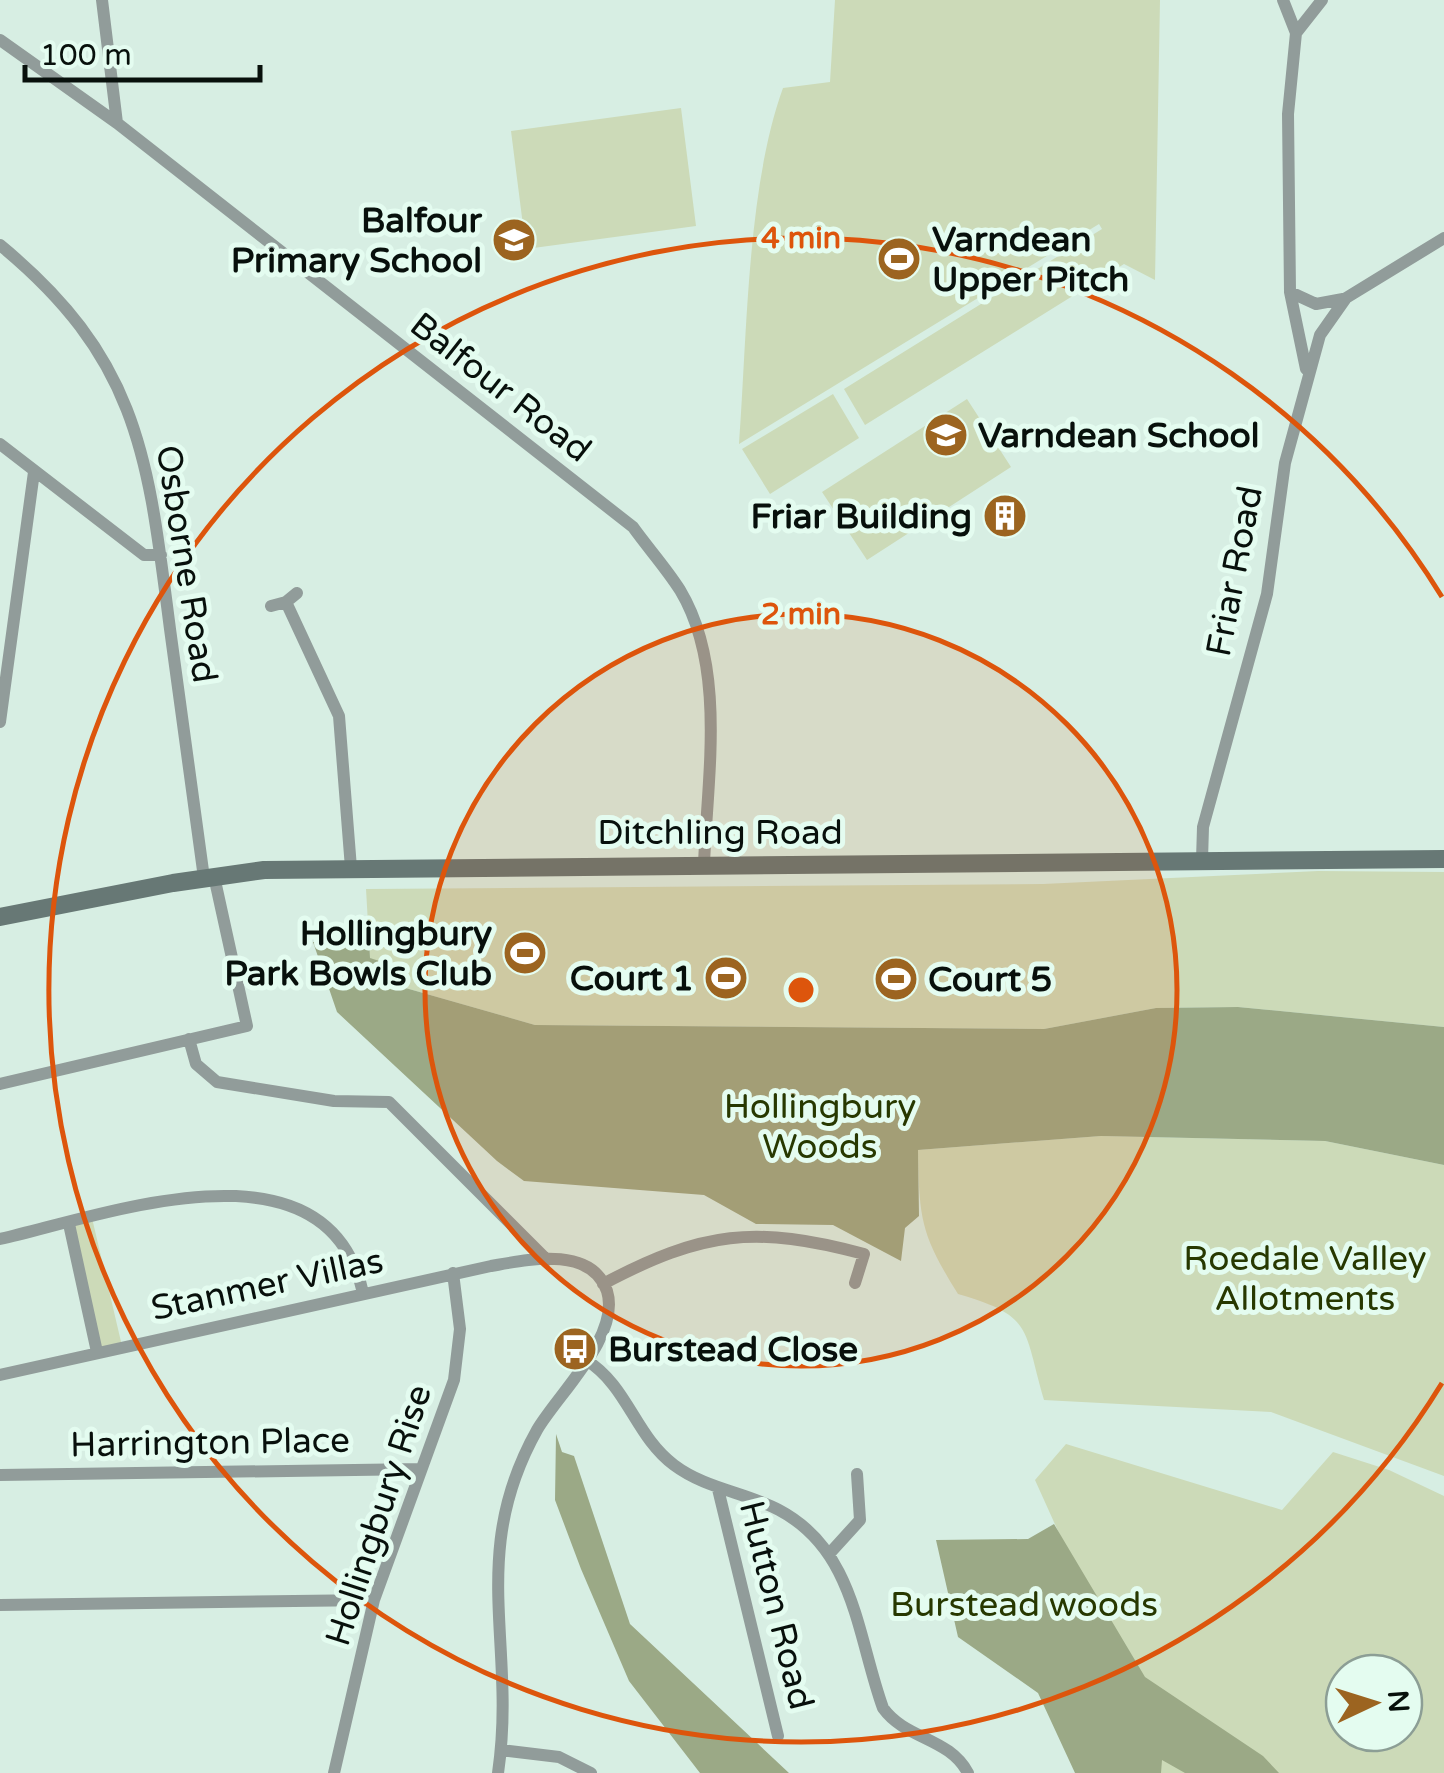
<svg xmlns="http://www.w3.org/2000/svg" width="1444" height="1773" viewBox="0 0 1444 1773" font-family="'Varela Round',sans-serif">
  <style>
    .green { fill: #ccdab8; fill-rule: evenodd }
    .forest { fill: #9ba986 }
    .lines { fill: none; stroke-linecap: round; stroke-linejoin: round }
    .street { stroke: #919c9a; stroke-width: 12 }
    .secondary { stroke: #677875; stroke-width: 18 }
    .ring { fill: none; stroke: #dd550c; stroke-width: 5 }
    .labels { text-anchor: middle; stroke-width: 10; stroke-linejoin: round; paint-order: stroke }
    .poi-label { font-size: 35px; font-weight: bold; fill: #08100c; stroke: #e4fcf0; text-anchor: end }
    .street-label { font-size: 35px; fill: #08100c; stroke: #e4fcf0 }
    .park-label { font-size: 35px; fill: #273800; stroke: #e4fcf0 }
    .centre { fill: #dd550c; stroke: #e4fcf0; stroke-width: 5 }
    .ring-label { font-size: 30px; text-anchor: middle; font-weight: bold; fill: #dd550c; stroke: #e4fcf0; stroke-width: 10; stroke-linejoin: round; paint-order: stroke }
  </style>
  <rect width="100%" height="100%" fill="#d7eee3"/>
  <path class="green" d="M835,0H1160L1155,280L1124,264L865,425L844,389L1102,229L1099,224L739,444C747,337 747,187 783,88L830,82Z
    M681,108L696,226L526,249L511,131Z
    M833,394L859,438L770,494L742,449Z
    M967,399L1011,467L867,560L822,492Z
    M1318,871L1444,872V1027L1238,1007L1156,1008L1044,1029L535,1025L402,987L370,958L366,889L1043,884Z
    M1101,1136L1325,1141L1444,1165V1476L1271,1412L1044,1400C1023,1328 1034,1316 958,1294C921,1235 919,1219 918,1150Z
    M92,1218L122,1346L97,1352L69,1224Z
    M1066,1444L1282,1510L1333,1452L1389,1470L1444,1496V1773H1161V1759L1035,1480ZM1344,1673H1404V1733H1344Z"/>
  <path class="forest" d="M369,937L370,958L401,968L402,987L535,1025L1044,1029L1156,1008L1238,1007L1444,1027V1165L1325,1141L1101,1136L918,1150L919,1216L905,1228L901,1261L833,1225L756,1224L704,1195L524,1181L497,1161L337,1012L313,942Z
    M556,1434L562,1452L574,1456L630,1624L789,1773H700L629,1681L581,1569L555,1500Z
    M1054,1524L1145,1677L1263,1756L1279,1773H1185L1162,1760L1161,1773H1075L1038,1693L958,1637L936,1540L1028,1539Z"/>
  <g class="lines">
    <path class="street" d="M102,0L117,123
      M1283,0L1296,33
      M0,40L117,123L633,527C648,548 666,568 680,590C727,668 707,778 704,865
      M0,245C141,361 148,460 170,629C181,712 192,795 204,878
      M1290,292L1316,304L1343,299
      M1306,369L1290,292L1288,114L1296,33L1322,0
      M0,444L144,555H161
      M286,602L339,716L351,868
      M271,606L286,602L297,593
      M0,722L34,472
      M1202,860L1203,827L1267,594L1285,463L1320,335L1346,298L1444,238
      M189,1039L196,1064L217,1082L334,1101L389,1102L547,1260
      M0,1084L247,1026L214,876
      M69,1224L97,1352
      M0,1239C109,1214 327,1132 363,1293
      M603,1284C703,1231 755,1225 864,1254L855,1283
      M586,1360C628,1386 635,1436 674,1465C706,1489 745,1492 779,1510C855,1550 857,1636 883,1708C906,1740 949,1737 968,1773
      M0,1375L491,1266C526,1260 591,1245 607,1291C621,1336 558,1394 537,1430C467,1555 517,1644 498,1773
      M0,1475L421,1469
      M718,1489L778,1736
      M830,1553L860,1520L857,1474
      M0,1605L374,1600
      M501,1750L559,1757L591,1773
      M334,1773L374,1600L454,1380L460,1329L453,1273"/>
    <path class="secondary" d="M0,917L173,883L264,870L1444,859"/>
  </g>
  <circle cx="801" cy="990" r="376" fill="#dd550c" fill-opacity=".12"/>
  <g class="ring">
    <circle cx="801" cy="990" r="376"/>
    <path d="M1442 1383A752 752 0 1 1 1442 597"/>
  </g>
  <defs>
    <symbol id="school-disc" viewBox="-11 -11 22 22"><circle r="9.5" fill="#9c6420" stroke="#e4fcf0"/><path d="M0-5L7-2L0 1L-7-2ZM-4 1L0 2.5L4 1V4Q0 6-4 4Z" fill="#fff"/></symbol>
    <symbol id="stadium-disc" viewBox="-11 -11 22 22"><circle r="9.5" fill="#9c6420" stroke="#e4fcf0"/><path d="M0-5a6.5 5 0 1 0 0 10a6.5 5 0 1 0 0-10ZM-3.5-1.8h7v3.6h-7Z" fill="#fff"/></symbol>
    <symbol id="building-disc" viewBox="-11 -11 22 22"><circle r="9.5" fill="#9c6420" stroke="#e4fcf0"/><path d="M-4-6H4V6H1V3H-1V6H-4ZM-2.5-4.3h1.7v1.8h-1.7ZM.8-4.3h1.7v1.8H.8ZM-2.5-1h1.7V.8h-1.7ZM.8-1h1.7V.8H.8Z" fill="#fff"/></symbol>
    <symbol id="bus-disc" viewBox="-11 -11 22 22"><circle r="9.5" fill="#9c6420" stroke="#e4fcf0"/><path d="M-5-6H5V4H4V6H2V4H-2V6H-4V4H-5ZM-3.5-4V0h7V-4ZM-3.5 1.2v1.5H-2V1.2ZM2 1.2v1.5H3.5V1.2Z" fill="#fff"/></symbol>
  </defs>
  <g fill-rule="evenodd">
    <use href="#school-disc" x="489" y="215" width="50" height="50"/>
    <use href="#stadium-disc" x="874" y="234" width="50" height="50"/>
    <use href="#school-disc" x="921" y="410" width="50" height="50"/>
    <use href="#building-disc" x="980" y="491" width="50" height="50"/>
    <use href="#stadium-disc" x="500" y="928" width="50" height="50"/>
    <use href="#stadium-disc" x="701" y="953" width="50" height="50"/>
    <use href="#stadium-disc" x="871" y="954" width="50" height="50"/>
    <use href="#bus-disc" x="550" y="1324" width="50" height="50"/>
  </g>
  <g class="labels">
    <g class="poi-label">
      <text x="482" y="232">Balfour<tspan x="482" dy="40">Primary School</tspan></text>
      <text x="932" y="251" text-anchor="start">Varndean<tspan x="932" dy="40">Upper Pitch</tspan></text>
      <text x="978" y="447" text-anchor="start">Varndean School</text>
      <text x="972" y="528">Friar Building</text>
      <text x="492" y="945">Hollingbury<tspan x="492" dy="40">Park Bowls Club</tspan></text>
      <text x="694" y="990">Court 1</text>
      <text x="928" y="991" text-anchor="start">Court 5</text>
      <text x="608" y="1361" text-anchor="start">Burstead Close</text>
    </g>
    <g class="street-label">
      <text transform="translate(501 387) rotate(38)" y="12">Balfour Road</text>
      <text transform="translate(187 564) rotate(81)" y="12">Osborne Road</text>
      <text transform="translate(1234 571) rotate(-79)" y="12">Friar Road</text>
      <text x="720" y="844">Ditchling Road</text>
      <text transform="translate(267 1284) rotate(-12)" y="12">Stanmer Villas</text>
      <text transform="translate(210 1442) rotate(-1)" y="12">Harrington Place</text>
      <text transform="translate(378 1515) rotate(-72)" y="12">Hollingbury Rise</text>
      <text transform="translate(777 1605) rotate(76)" y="12">Hutton Road</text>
    </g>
    <g class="park-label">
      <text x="820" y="1118">Hollingbury<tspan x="820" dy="40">Woods</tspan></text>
      <text x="1305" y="1270">Roedale Valley<tspan x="1305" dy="40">Allotments</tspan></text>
      <text x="1024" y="1616">Burstead woods</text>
    </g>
  </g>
  <circle cx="801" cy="990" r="15" class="centre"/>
  <g class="ring-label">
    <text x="801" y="248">4 min</text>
    <text x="801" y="624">2 min</text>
  </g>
  <g transform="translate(1374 1703) rotate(86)"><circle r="48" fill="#e4fcf0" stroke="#8c9e95" stroke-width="2.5"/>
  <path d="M0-8L18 38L0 25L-18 38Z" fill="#9c6420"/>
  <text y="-15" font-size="28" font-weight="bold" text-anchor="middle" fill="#08100c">N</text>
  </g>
  <path d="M25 65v15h235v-15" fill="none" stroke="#08100c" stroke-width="5"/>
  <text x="40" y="65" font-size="30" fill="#08100c" stroke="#e4fcf0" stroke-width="8" paint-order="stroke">100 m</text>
</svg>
